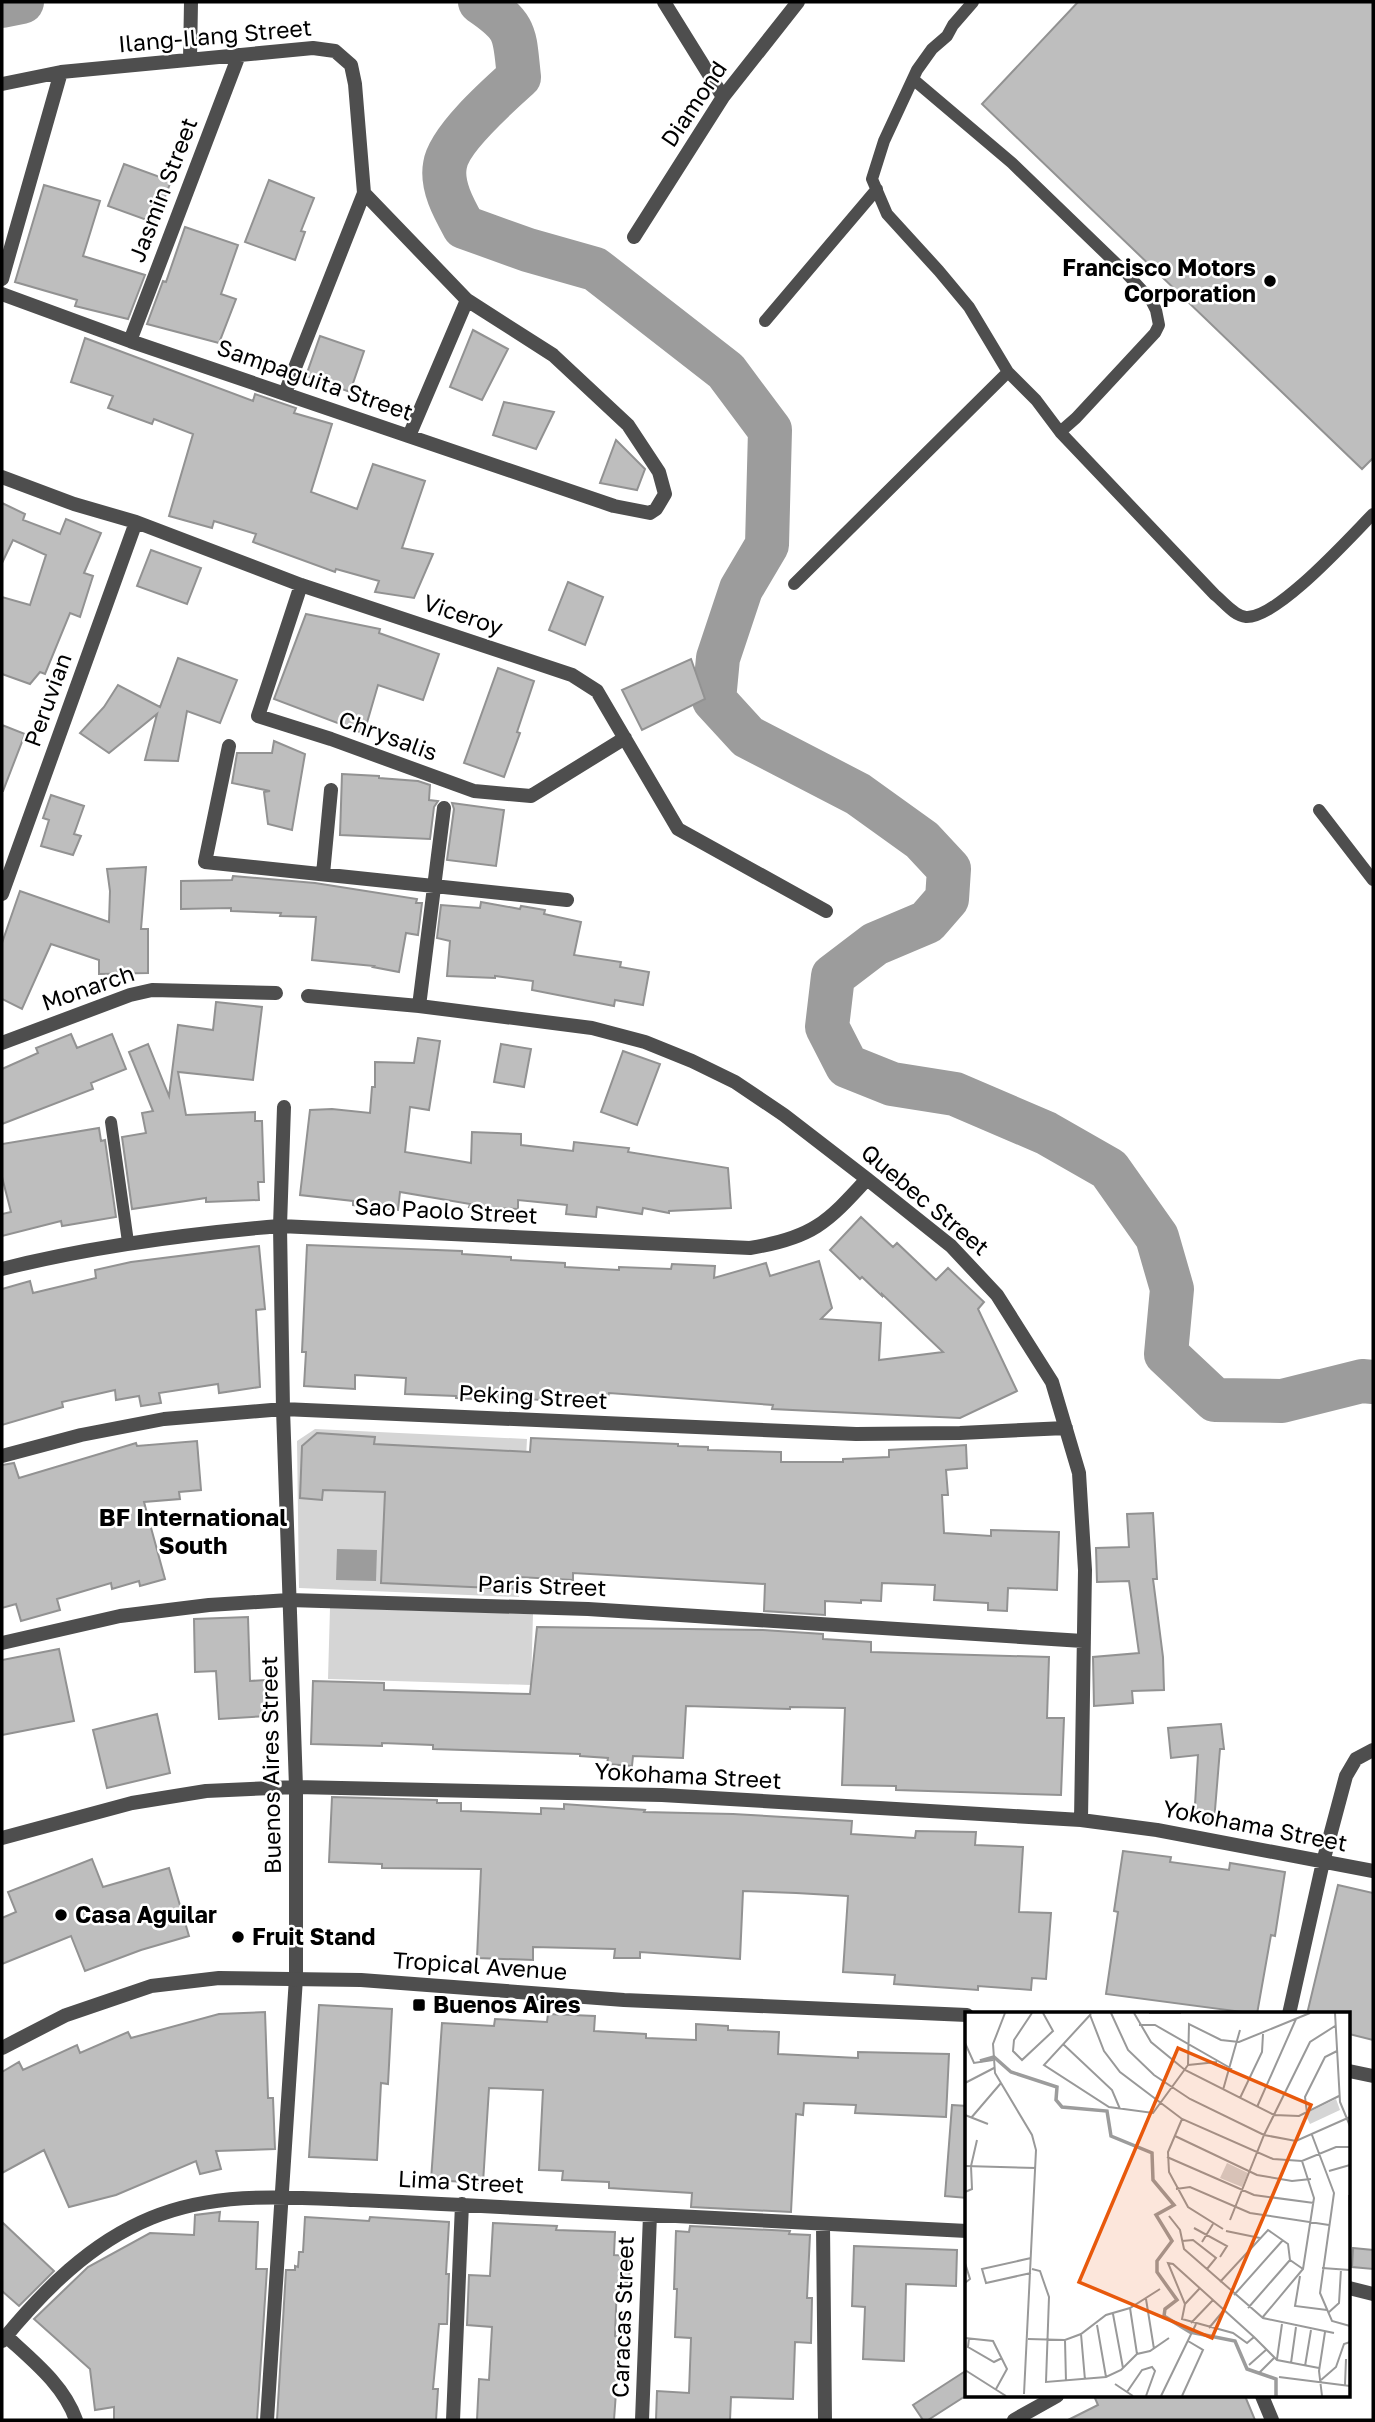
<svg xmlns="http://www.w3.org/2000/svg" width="1375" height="2422" viewBox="0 0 1375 2422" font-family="'Golos Text',sans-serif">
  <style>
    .green { fill: #d5d5d5 }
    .water { fill: #9c9c9c }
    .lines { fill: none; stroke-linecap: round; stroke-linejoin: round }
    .river { stroke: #9c9c9c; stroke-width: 44 }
    .building { fill: #bebebe; stroke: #929292; stroke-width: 2 }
    .service { stroke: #4e4e4e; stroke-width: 12 }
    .minor { stroke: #4e4e4e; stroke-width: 14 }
    .tertiary { stroke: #4e4e4e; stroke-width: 14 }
    .poi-dot { fill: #000; stroke: #fff; stroke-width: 2.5 }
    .labels { text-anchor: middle; stroke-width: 5; stroke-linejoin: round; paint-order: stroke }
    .street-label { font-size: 23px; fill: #000; stroke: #fff }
    .poi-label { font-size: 23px; font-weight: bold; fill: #000; stroke: #fff; text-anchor: start }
    .neighbourhood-label { font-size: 24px; font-weight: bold; fill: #000; stroke: #fff }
    .inset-river { fill: none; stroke: #9c9c9c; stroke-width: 3.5 }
    .inset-road { fill: none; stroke: #999; stroke-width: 2 }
    .view { fill: #e8590c; fill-opacity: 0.15; stroke: #e8590c; stroke-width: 3.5 }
    .inset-edge { fill: none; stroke: #000; stroke-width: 3.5 }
  </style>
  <rect width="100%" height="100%" fill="#fff"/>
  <path class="green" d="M315,1429L527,1439L519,1597L299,1588L297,1441Z
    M330,1608L533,1614L531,1685L328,1679Z"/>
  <path class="water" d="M337,1549L377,1550L376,1581L336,1580Z"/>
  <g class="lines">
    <path class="river" d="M480,2C518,28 514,33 519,77C499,95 449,139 445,165C441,186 454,209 464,227L528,250L595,269L726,371L770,430L767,545L741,589L718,658L714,700L748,737L858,794L922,840L949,869L947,899L927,922L875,944L833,976L827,1027L847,1066L892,1084L955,1094L1046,1133L1109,1169L1157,1237L1172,1289L1166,1354L1215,1400L1282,1401L1362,1381L1373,1382
      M2,6L22,2"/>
  </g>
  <path class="building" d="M1078,2H1373V458L1362,469L982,104Z
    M124,164L171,181L155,223L108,206Z
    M269,180L314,198L301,231L305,232L295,260L245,242Z
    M44,185L100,201L83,256L145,275L128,319L75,306L77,300L15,282Z
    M185,227L238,245L221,294L236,299L219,343L147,324L163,281L166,282Z
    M473,330L508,349L482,400L450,387Z
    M320,336L364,351L350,392L306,376Z
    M85,338L253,401L255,394L296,408L294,413L332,424L311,492L357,509L373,464L425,481L402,548L433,554L414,598L375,592L379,581L336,569L335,572L253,542L256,534L214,521L212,528L169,516L193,434L154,419L152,424L108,408L113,396L71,382Z
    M504,402L554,412L536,449L493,435Z
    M616,440L645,469L637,490L600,483Z
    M2,503L25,514L23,520L60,534L66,519L101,533L84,573L93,576L80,617L70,613L45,674L40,672L30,684L2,674V597L30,605L46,555L13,540L2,563Z
    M151,550L201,568L187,604L137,586Z
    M568,582L603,597L585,645L549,630Z
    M306,614L380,629L379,633L439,654L423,700L378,685L364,733L342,727L343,725L274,699Z
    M178,658L237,680L220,723L187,711L178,761L145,760L157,714L109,753L80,733L104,707L118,685L160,707Z
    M691,659L705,699L642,730L622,690Z
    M498,668L534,681L517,732L520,733L504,777L464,763Z
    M2,725L25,734L3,791H2Z
    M274,741L305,754L292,830L268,824L264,792L270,791L232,783L237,753H272Z
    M342,774L379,776V778L418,781L430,785L429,800L438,801L434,807L430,839L340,835Z
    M51,795L84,806L74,834L81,836L73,855L41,846L49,820L43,818Z
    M452,803L504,810L496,866L447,860L454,809Z
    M146,867L141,929H148V973L99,974V960L51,944L22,1009L2,999V943L20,891L109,922L110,891L107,869Z
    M233,876L315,883L417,899L416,903H422L418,935L406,933L399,972L373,967L374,966L312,960L316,917L280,916L281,913L231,911V908L181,909V881L232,880Z
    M481,902L520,909L521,906L545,910L544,914L581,922L574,955L621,962L620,967L649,972L643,1005L615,1000L614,1006L532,990L533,981L495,976V978L447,976L450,941L437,938L441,905L480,908Z
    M216,1002L262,1007L253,1080L178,1072L186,1115L255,1112V1121H262L264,1182H258L259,1200L206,1202V1198L132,1209L122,1137L146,1133L142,1113L153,1111L129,1052L148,1044L169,1096L178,1025L213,1030Z
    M71,1034L77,1048L112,1034L126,1069L91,1083L93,1089L2,1124V1069L38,1053L36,1048Z
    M418,1038L440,1041L429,1110L410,1107L405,1152L471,1163L472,1132L521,1134V1145L573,1151L574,1142L629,1148L628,1152L728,1168L731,1208L669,1211V1213L643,1208L642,1214L597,1207L596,1217L566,1214L567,1205L518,1200V1209L469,1207L470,1204L400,1192L398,1210L353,1205V1201L300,1195L310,1110L332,1109L370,1113L372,1087H375V1062L414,1063Z
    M501,1044L531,1049L524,1087L494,1082Z
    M623,1051L660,1064L637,1125L601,1112Z
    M99,1128L101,1141L105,1140L116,1217L62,1226L61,1221L2,1236V1214L11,1212L2,1177V1144Z
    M861,1217L893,1247L897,1243L936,1280L948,1268L984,1302L978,1309L1017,1391L960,1418L772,1409L773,1405L609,1393L608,1397L558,1395V1401L509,1398V1401L456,1398V1396L405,1394L406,1378L355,1375V1389L304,1386L306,1352H302L307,1245L462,1251V1254L511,1257V1260L565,1263V1267L619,1270V1267L671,1269L672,1264L715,1266L714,1278L766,1263L770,1276L819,1261L832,1308L821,1319L881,1323L879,1360L943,1352L882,1294V1296L862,1277L860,1279L830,1250Z
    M259,1246L265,1309L256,1310L260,1387L219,1393L218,1384L159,1393L161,1403L141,1406L139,1396L116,1400L115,1390L62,1402L63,1407L2,1425V1289L30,1281L33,1293L96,1278L95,1270L131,1262Z
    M317,1433L375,1437L374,1444L530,1452L531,1438L678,1444V1446L708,1447V1450L781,1452V1462H843V1459L889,1457V1450L966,1445L967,1468L946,1470L948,1495H942L944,1533L991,1536V1530L1059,1532L1057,1590L1008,1588L1007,1611L988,1610V1603L934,1600L935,1585L882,1583L881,1601L861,1600V1603L825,1601V1615L764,1611L765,1584L573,1573V1580L519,1577L518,1589L381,1583L385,1492L323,1490L322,1500L300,1498L302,1446Z
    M197,1441L201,1490L179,1492L180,1499L144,1502L165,1579L140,1586L139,1581L112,1589L111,1583L57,1599L60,1610L21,1621L16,1604L2,1608V1465L14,1463L19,1478L136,1443L137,1446Z
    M1153,1513L1157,1579H1153L1163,1657L1164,1690L1132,1691L1133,1703L1094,1706L1093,1657L1139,1653L1129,1581L1097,1582L1096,1548L1129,1547L1127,1514Z
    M248,1617L250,1681L266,1680L268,1716L219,1719L216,1671L195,1672L194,1619Z
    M537,1627L763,1630L823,1634V1639L871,1642V1652L1049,1657L1047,1718H1064L1061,1795L896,1790V1786L842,1785L845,1708L790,1707V1709L686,1706L683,1758L633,1756L632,1766L607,1764L608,1758L580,1756V1754L433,1749V1745L382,1743V1746L311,1744L313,1681L384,1683V1690L530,1694Z
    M59,1649L74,1721L2,1735V1660Z
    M157,1714L170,1773L107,1788L93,1730Z
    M1221,1724L1224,1749H1220L1214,1822L1194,1821L1198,1755L1171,1758L1168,1728Z
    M332,1797L437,1800V1803H461V1811L541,1814V1808L564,1809V1804L645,1810L644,1812L733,1814L852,1821L851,1834L915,1838L916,1831L976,1832L975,1845L1023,1847L1019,1912L1051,1913L1046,1979L1032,1978L1031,1990L978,1986V1990L894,1984L895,1975L843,1972L848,1896L796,1893L743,1891L740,1959L640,1952V1958H614L615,1949L533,1947V1960L477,1958L481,1869L382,1868V1864L329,1862Z
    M1123,1851L1171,1857L1170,1862L1229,1870L1230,1863L1285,1872L1275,1936L1271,1935L1257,2014L1106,1994L1118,1912L1114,1911Z
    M92,1859L103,1887L169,1868L189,1936L141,1950L85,1971L71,1936L2,1964V1918L16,1912L8,1892Z
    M1338,1885L1373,1893V2040L1349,2034V2014H1307Z
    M319,2005L392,2009L388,2084L381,2083L377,2160L309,2157Z
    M265,2012L268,2098H273L275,2149L216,2151L221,2169L200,2174L196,2161L116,2195L69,2207L44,2150L2,2173V2072L19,2062L23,2070L77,2045L80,2053L128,2032L131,2038L219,2014Z
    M548,2014L595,2016L594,2031L646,2034V2038L696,2040V2024L728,2026V2030L779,2032L778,2054L858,2058V2052L949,2054L946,2117L855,2113L856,2105L804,2103L803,2115L796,2114L791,2212L691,2207L692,2193L609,2188V2182L562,2180L563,2171L539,2170L543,2090L489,2088L483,2183L431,2180L442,2023L494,2026L495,2019L547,2022Z
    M952,2105L967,2106V2198L945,2196Z
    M220,2212L219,2221L258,2222L256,2269H267L257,2420H114V2407L95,2410L90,2369L34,2319L88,2267L150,2233L194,2235L195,2215Z
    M305,2217L369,2221L370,2217L449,2222L446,2274H449L447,2324H439L433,2389H438L436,2420H277L286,2270H295V2266L298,2267L299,2252H303Z
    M2,2222L54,2271L19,2306L2,2291Z
    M493,2223L557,2226L556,2230L615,2232L614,2255L630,2256L629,2283H617L615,2336L620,2337L614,2420H477L479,2379L489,2380L492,2327L467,2325L469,2275L490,2276Z
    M690,2226L790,2231L789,2234L810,2235L807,2298H812L811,2343L795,2342L793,2399L731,2397L730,2420H656L657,2391L689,2393L691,2338L675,2337L677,2289H674L676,2231L689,2232Z
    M854,2246L957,2250L956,2286L906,2284L904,2361L863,2359L865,2307L852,2306Z
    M1353,2248L1373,2250V2269L1352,2267Z
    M967,2370V2395L928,2420H923L913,2405Z
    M1094,2396H1245L1255,2420H1068L1098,2405Z"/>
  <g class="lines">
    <path class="service" d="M973,2L953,25L947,36L932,49L917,70L884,141L872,179L887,214L939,271L969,307L1008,372L1036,400L1060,432L1215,595C1224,602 1234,616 1246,617C1277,619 1351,536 1373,514
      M914,80L1012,163L1127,274L1151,300L1156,310L1159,325L1155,333L1076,418L1060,432
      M765,321L877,189
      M794,584L1008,372
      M1319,810L1373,880
      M111,1122L128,1242"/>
    <path class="minor" d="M664,2L723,97
      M190,60L191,2
      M2,84L61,72L313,48L335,51L351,65L355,84L364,193L467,300L553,355L628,425L659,472L665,494L656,509L650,513L614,506L130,341L2,294
      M634,237L723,97L798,2
      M2,279L61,72
      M130,341L239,55
      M285,393L364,193
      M409,436L467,300
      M2,477L74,504L136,522L301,585L572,675L597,691L678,829L826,911
      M301,585L258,716L331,739L474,791L531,796L625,738
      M229,746L205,862L567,900
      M323,874L331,790
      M2,894L136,522
      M308,996L419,1006L592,1028L645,1042L692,1061L735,1082L784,1115L867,1179L951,1246L997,1295L1052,1382L1079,1473L1085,1570L1081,1820
      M419,1006L444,808
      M2,1043L130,995L152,990L276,993
      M2,1269C93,1246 186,1234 280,1226L750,1248C812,1238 827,1223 867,1179
      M2,1456L81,1435L164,1419L283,1409L856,1434L960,1433L1066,1428
      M2,1643L120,1616L209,1605L289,1600L588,1609L1083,1641
      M2,1838L132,1803L206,1791L296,1787L662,1795L1081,1820L1157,1830L1373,1871
      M1289,2014L1323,1862L1346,1776L1356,1759L1373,1750
      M823,2225L825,2420
      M1349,2288L1373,2294
      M6,2336C32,2360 64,2385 76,2420
      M2,2341C43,2291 90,2243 151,2218C216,2191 286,2197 354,2200C409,2202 464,2205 518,2208C668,2216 818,2223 967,2231
      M1262,2396L1272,2420
      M267,2420L296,1978V1787L283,1409L280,1226L284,1107
      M453,2420L462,2204
      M642,2420L650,2215
      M1014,2420L1057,2396"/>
    <path class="tertiary" d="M2,2048L66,2015L151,1986L219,1978L361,1980L624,2000L967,2015
      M1349,2071L1373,2076"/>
  </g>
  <g class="poi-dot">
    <circle cx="1270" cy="281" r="7"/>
    <circle cx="61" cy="1915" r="7"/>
    <circle cx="238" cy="1937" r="7"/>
    <rect x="412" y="1998" width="14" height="14" rx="3.5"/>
  </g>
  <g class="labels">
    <g class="street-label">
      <text transform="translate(215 36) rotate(-5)" y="8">Ilang-Ilang Street</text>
      <text transform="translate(694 104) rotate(-56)" y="8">Diamond</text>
      <text transform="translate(163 190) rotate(-69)" y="8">Jasmin Street</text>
      <text transform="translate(315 380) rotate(19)" y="8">Sampaguita Street</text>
      <text transform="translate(463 615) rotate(19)" y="8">Viceroy</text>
      <text transform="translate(48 700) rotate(-70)" y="8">Peruvian</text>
      <text transform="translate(388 736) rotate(20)" y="8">Chrysalis</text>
      <text transform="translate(88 988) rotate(-19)" y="8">Monarch</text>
      <text transform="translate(925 1200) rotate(40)" y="8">Quebec Street</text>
      <text transform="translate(446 1211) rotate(3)" y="8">Sao Paolo Street</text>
      <text transform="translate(533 1397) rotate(3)" y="8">Peking Street</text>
      <text transform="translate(542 1586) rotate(2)" y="8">Paris Street</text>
      <text transform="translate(271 1765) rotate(-91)" y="8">Buenos Aires Street</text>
      <text transform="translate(688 1776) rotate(3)" y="8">Yokohama Street</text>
      <text transform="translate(1255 1826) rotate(11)" y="8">Yokohama Street</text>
      <text transform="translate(480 1966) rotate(4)" y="8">Tropical Avenue</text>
      <text transform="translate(461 2182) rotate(3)" y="8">Lima Street</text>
      <text transform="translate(623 2317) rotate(-88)" y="8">Caracas Street</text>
    </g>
    <g class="poi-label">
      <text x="1256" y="276" text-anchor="end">Francisco Motors<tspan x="1256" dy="26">Corporation</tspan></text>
      <text x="75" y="1923">Casa Aguilar</text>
      <text x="252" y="1945">Fruit Stand</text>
      <text x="433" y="2013">Buenos Aires</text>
    </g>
    <g class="neighbourhood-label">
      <text x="193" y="1526">BF International<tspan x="193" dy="28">South</tspan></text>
    </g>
  </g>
  <g transform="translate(965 2012)">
    <rect width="385" height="385" fill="#fff"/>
    <path d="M371,87L375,98L345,112L340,102ZM262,151L283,161L277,175L255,166Z" fill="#d5d5d5"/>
    <path class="inset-river" d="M15,49L29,45L46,60L92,75L91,88L97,95L142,99L146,124L187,141L188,168L209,193L191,203L207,229L192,249V260L212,288L200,297L199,304L225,320L270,329L282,357L311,367V384"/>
    <path class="inset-road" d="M40,1L28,32L30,61L67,123L71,138L59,382M67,1L49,28L48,39L57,48L88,19L78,1M146,1L163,38L189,63L225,87L299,123L331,129L385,105M169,1L186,30L220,58L309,103L334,104L374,84M184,1H216M370,1L375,90L385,114M126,2L79,53L144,95L188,101L223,53M125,3L139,39L155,60L217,107L308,147L337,149L371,135H385M174,13H190L267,57M0,31L9,51L28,48M98,32L147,78L155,97M223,53L224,12L256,28L274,30L345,1M223,53L252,50M0,71L29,56M258,78L275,18M275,86L297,40L298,22M292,95L331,7M342,101L340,85L360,45L372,39M0,103L23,112M6,106L36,71M217,107L203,140L204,160L223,195L258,217M347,123L369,181L355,281L367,309L385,314M210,124L292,163L327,169L346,167M202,145L289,183L349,191M0,154L71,156M364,159L385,153M211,177L225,175L285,201L364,213M0,180L7,177L6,154L12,128M384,183L385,241M204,204L215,218L219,237L298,306L369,321M265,208L299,123L345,30L370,14M229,216L262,234L255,245M261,219L295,226M217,229L228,228L251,246L242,257M237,230L248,212M66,246L17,257L21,271L66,261M0,251L5,267L0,271M357,256L385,258M67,257L75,259L84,285L81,370L141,365L156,358L172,342L185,339L204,326M335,264L330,294L362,298M255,270L303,218L323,232L325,248L338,257M269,283L318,228M181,287L189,337M220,292L235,276M165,296L172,342M283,296L325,248M363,301L374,291L376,257M148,302L158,356M297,306L338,257L349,186L337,149M226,311L248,288M132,313L141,365M244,316L259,298M116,322L120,368M289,325L282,331L268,321L217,307L220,292L203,251L208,252L289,325L312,348L354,356M0,326L28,329L42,357L31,377M4,326L3,335L29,350L37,346M63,327L100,328L116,322L141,303L165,296L195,277M100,328L101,370M312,347L317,312M326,351L331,315M284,353L302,337M340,354L346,318M0,358L41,384M294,361L310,345M314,365L385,374M356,368L371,355L379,332L385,330M150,372L168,384M380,373L381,347M162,380L177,358L187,355L190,359L181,384M196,384L231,312M217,384L238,338L223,329M357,384L354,359L360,320"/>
    <path class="view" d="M213,36L346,93L247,326L114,270Z"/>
    <rect width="385" height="385" class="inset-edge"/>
  </g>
  <rect width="1375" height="2422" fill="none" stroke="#000000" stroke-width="7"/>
</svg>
